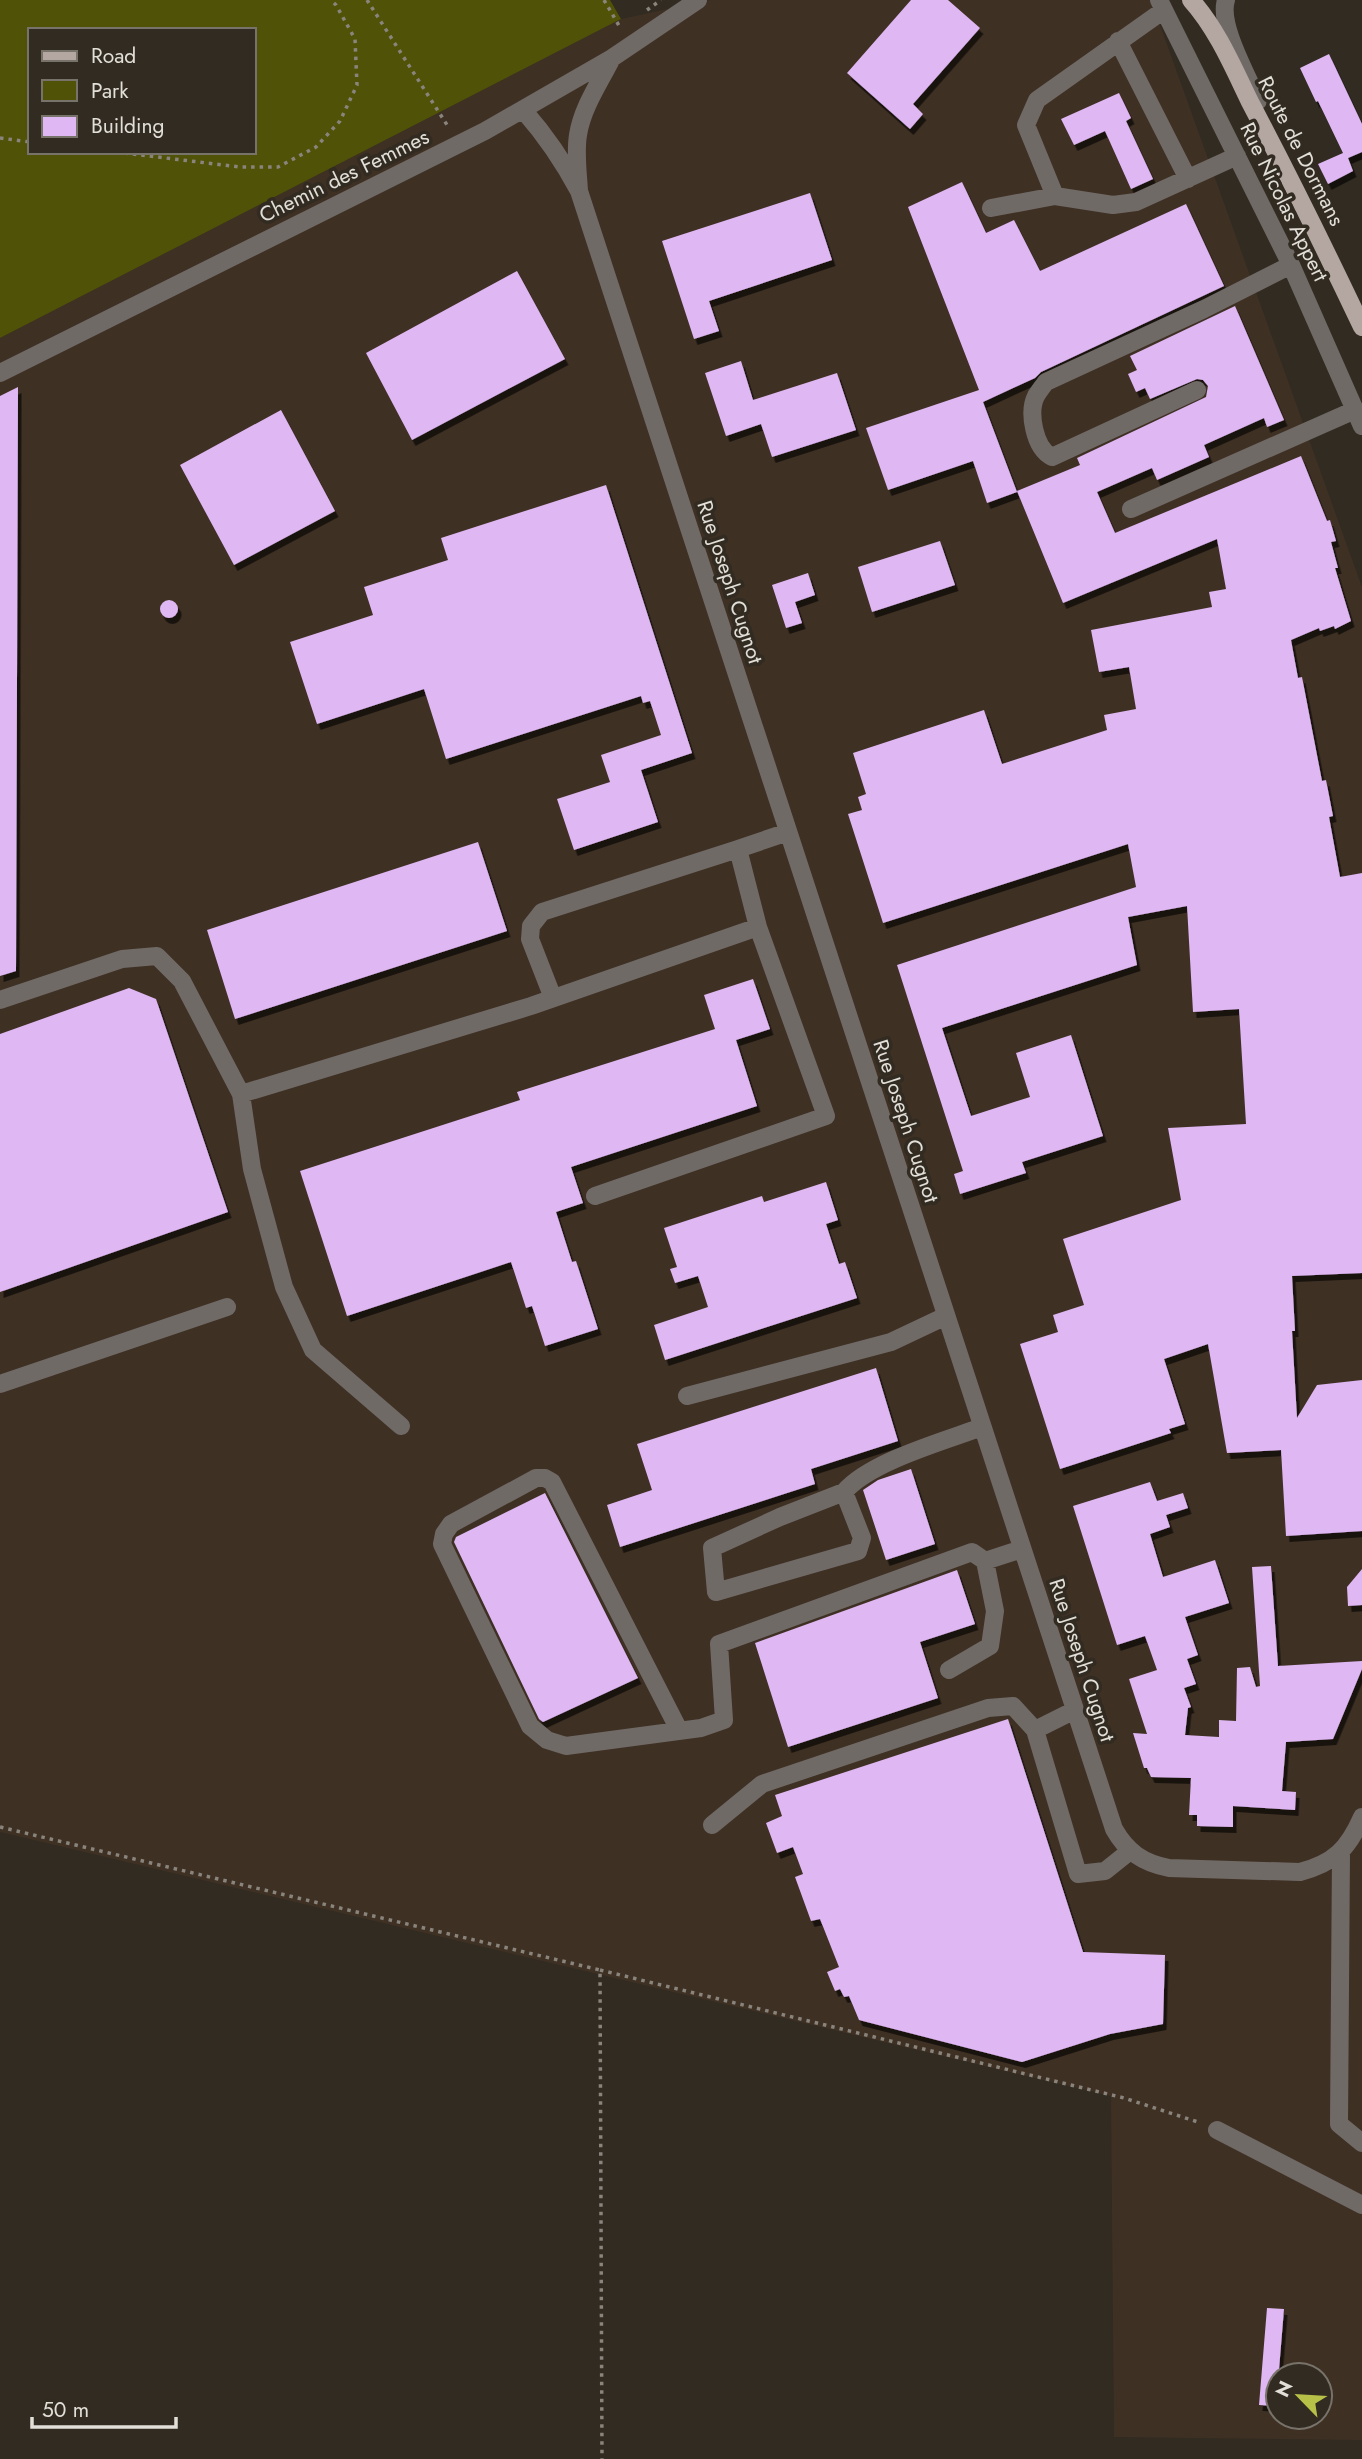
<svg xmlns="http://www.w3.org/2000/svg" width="1362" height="2459" viewBox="0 0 1362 2459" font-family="Jost,sans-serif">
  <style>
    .industrial { fill: #3f3024; fill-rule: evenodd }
    .green { fill: #505208; fill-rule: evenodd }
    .building { fill: #deb7f3; filter: url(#shadow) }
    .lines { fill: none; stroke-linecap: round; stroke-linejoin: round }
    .path { stroke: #89847c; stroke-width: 3.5; stroke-dasharray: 3.5 5; stroke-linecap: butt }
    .minor { stroke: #706a67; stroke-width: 18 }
    .major { stroke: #b4a7a2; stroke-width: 18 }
    .labels { text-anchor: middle; stroke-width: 7; stroke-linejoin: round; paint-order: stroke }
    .street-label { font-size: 21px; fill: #e2ded8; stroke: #312b21 }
  </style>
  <defs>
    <filter id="shadow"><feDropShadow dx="3.5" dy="6" stdDeviation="0" flood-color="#0009"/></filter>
  </defs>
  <rect width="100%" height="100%" fill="#312b21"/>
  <path class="industrial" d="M710,0H1151L1362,587V2440L1114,2437L1111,2096L0,1832V338L621,19ZM1278,2375H1320V2417H1278Z"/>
  <path class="green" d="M0,0H610L621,19L0,338ZM30,30H254V152H30Z"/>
  <path class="building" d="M911,0H948L980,28L913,104L923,114L910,129L847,73Z
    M1329,54L1362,124V152L1348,158L1353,171L1328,184L1318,164L1343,153L1318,101L1316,102L1300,68Z
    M1119,93L1131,118L1126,121L1153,179L1131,189L1105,131L1074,145L1061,119Z
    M962,182L986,233L1014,220L1040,271L1186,204L1224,286L1041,372L1035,378L983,402L1017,492L987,503L973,461L888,490L866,428L979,390L908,207Z
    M810,193L832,260L709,301L719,331L694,339L662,241Z
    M517,271L565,359L412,440L366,353Z
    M1235,306L1284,420L1267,427L1264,418L1204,445L1209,457L1157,480L1152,468L1097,492L1115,533L1301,456L1327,521L1330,520L1336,541L1331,542L1338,568H1335L1351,621L1335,629L1334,626L1320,631L1319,628L1291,640L1298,678L1302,677L1322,781L1326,780L1333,816L1329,817L1340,877L1362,873V1273L1292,1276L1295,1331H1292L1297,1418L1317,1385L1362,1380V1531L1286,1536L1281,1450L1227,1453L1208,1344L1164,1359L1185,1424L1169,1429L1171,1433L1060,1469L1020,1344L1058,1332L1053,1315L1084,1305L1063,1239L1181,1200L1168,1128L1246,1124L1239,1009L1193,1012L1187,906L1128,917L1137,965L942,1028L971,1116L1030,1097L1016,1053L1071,1035L1103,1136L1022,1162L1026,1173L960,1194L954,1174L963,1171L897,965L1136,887L1128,844L883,923L848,814L862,810L858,797L866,794L853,753L984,710L1002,764L1107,730L1104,715L1136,709L1129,667L1099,672L1091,630L1212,607L1209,592L1226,589L1217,539L1063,603L1017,491L1080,465L1077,458L1206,397L1208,386L1203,380L1197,379L1150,399L1145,388L1136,392L1128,374L1137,370L1130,356Z
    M741,361L753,400L837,373L856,430L772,457L761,424L726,436L705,373Z
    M18,387L16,971L0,976V396Z
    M281,410L335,511L234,565L180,465Z
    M606,485L692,753L641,770L658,822L574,850L557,799L610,782L601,755L661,735L650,701L643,703L641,696L446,759L424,689L317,724L290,642L373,615L364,587L448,560L441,538Z
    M940,541L955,585L872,612L858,567Z
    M808,573L815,595L795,602L802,623L786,628L772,585Z
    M160 609a9 9 0 1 1 18 0a9 9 0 1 1-18 0Z
    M478,842L507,931L235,1019L207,930Z
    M753,979L770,1029L736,1040L757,1106L571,1167L583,1203L556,1212L572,1262L576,1261L598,1329L545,1346L532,1306L526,1308L511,1262L347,1316L300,1171L520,1100L517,1092L715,1029L704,995Z
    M129,988L156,999L228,1212L0,1292V1034Z
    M826,1182L838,1220L826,1224L839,1264L845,1262L857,1298L665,1360L654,1325L708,1307L698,1276L675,1283L670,1269L677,1267L664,1228L762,1196L764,1202Z
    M876,1368L898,1441L811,1469L815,1484L620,1547L607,1505L652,1490L637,1444Z
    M911,1469L935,1544L886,1560L863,1490L878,1480Z
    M1150,1482L1157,1501L1183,1493L1188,1508L1166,1515L1170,1527L1150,1534L1163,1577L1215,1560L1229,1603L1185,1617L1198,1655L1187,1659L1196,1684L1184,1688L1191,1707L1188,1708L1185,1735L1219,1737V1720L1236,1721L1237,1668L1250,1667L1256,1687L1260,1686L1252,1567L1271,1566L1278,1666L1362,1661V1669L1333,1739L1286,1742L1282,1791L1296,1792L1295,1810L1233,1806V1827L1197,1826V1815H1189L1191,1778L1151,1777L1147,1768H1144L1133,1733L1147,1734L1129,1679L1157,1670L1145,1636L1117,1645L1073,1506Z
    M545,1493L638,1678L543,1722L539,1719L454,1542L456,1537Z
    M1362,1569V1605L1348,1606L1347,1587Z
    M957,1570L975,1624L920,1642L938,1698L788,1747L755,1643Z
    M1008,1719L1083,1952L1165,1955L1163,2024L1110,2034L1022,2062L859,2020L849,1996L844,1997L840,1989L835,1991L827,1972L839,1967L820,1919L811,1921L795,1877L803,1874L793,1847L777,1853L766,1823L782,1816L775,1795Z
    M1267,2308L1284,2309L1276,2406L1259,2405Z"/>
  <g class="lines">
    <path class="path" d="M367,0L449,128
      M604,0L621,29
      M647,10L661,0
      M0,138L30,142
      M116,152L240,167H278L316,147L340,121L357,85L355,39L336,5L331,0
      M0,1827L600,1970L602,2459
      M600,1970L1124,2098L1201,2123"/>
    <path class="minor" d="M1159,0L1291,265L1362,426
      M1226,0C1218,25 1248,76 1258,101
      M1118,41L1188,179
      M524,111C546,136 563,161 579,191C578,172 575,153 578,135C582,108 600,82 612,58
      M579,191L1114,1829C1127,1852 1143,1863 1169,1868L1300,1872C1334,1863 1348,1849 1362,1817
      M1055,196L1026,125L1037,100L1164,10
      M991,208L1055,196L1113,205L1136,202L1237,156
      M0,373L485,131L612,58L698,0
      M1197,390L1052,457C1034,448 1028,412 1036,396C1039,391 1043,386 1046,382L1204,309L1291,265
      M1131,509L1355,410
      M553,998L530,939L531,926L542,912L738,849
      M0,1000L122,959L157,956L182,981L241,1094L531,1006L758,927L738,849L788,832
      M241,1094L252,1169L284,1287L313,1350L401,1426
      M595,1196L826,1116L758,927
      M0,1384L227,1307
      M687,1396L891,1342L946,1316
      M844,1492L862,1538L858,1551L716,1592L712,1548L780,1517Z
      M844,1492C869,1462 944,1441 982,1427
      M949,1670L990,1646L995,1611L985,1561
      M1075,1710L1035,1730L1078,1874L1105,1871L1130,1851
      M679,1730L552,1482L545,1478H536L451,1524L444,1534L442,1544L530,1726L547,1740L566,1746L701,1728L724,1720L719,1644L972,1552L985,1561L1022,1549
      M712,1825L762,1784L988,1708L1013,1706L1035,1730
      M1341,1852L1339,2124L1362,2143
      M1217,2130L1362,2205"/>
    <path class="major" d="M1191,0C1217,29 1233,67 1250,102C1289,176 1326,251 1362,327"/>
  </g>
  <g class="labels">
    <g class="street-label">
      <text transform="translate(1301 151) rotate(63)" y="7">Route de Dormans</text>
      <text transform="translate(344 176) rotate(-26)" y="7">Chemin des Femmes</text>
      <text transform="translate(1284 202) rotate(64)" y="7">Rue Nicolas Appert</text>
      <text transform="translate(730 582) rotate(72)" y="7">Rue Joseph Cugnot</text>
      <text transform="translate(906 1121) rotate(72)" y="7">Rue Joseph Cugnot</text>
      <text transform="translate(1082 1660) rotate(72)" y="7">Rue Joseph Cugnot</text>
    </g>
  </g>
  <rect x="28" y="28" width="228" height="126" fill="#312b21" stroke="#78736a" stroke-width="2"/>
  <rect x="42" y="51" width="35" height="10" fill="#b4a7a2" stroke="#78736a" stroke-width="2"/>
  <text x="91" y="63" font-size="21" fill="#e2ded8">Road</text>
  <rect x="42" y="80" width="35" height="21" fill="#505208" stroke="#78736a" stroke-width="2"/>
  <text x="91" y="98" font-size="21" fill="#e2ded8">Park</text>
  <rect x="42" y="116" width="35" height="21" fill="#deb7f3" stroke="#78736a" stroke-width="2"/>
  <text x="91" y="133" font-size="21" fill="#e2ded8">Building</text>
  <g transform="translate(1299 2396) rotate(295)"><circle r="33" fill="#312b21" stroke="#78736a" stroke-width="2"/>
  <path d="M0-5L12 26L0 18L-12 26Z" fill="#b8c147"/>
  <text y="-10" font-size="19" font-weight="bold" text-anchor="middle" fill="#e2ded8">N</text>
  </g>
  <path d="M32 2417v10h144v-10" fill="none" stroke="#e2ded8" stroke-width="3.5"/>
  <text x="42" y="2417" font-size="21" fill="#e2ded8" stroke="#312b21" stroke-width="5" paint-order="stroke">50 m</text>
</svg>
